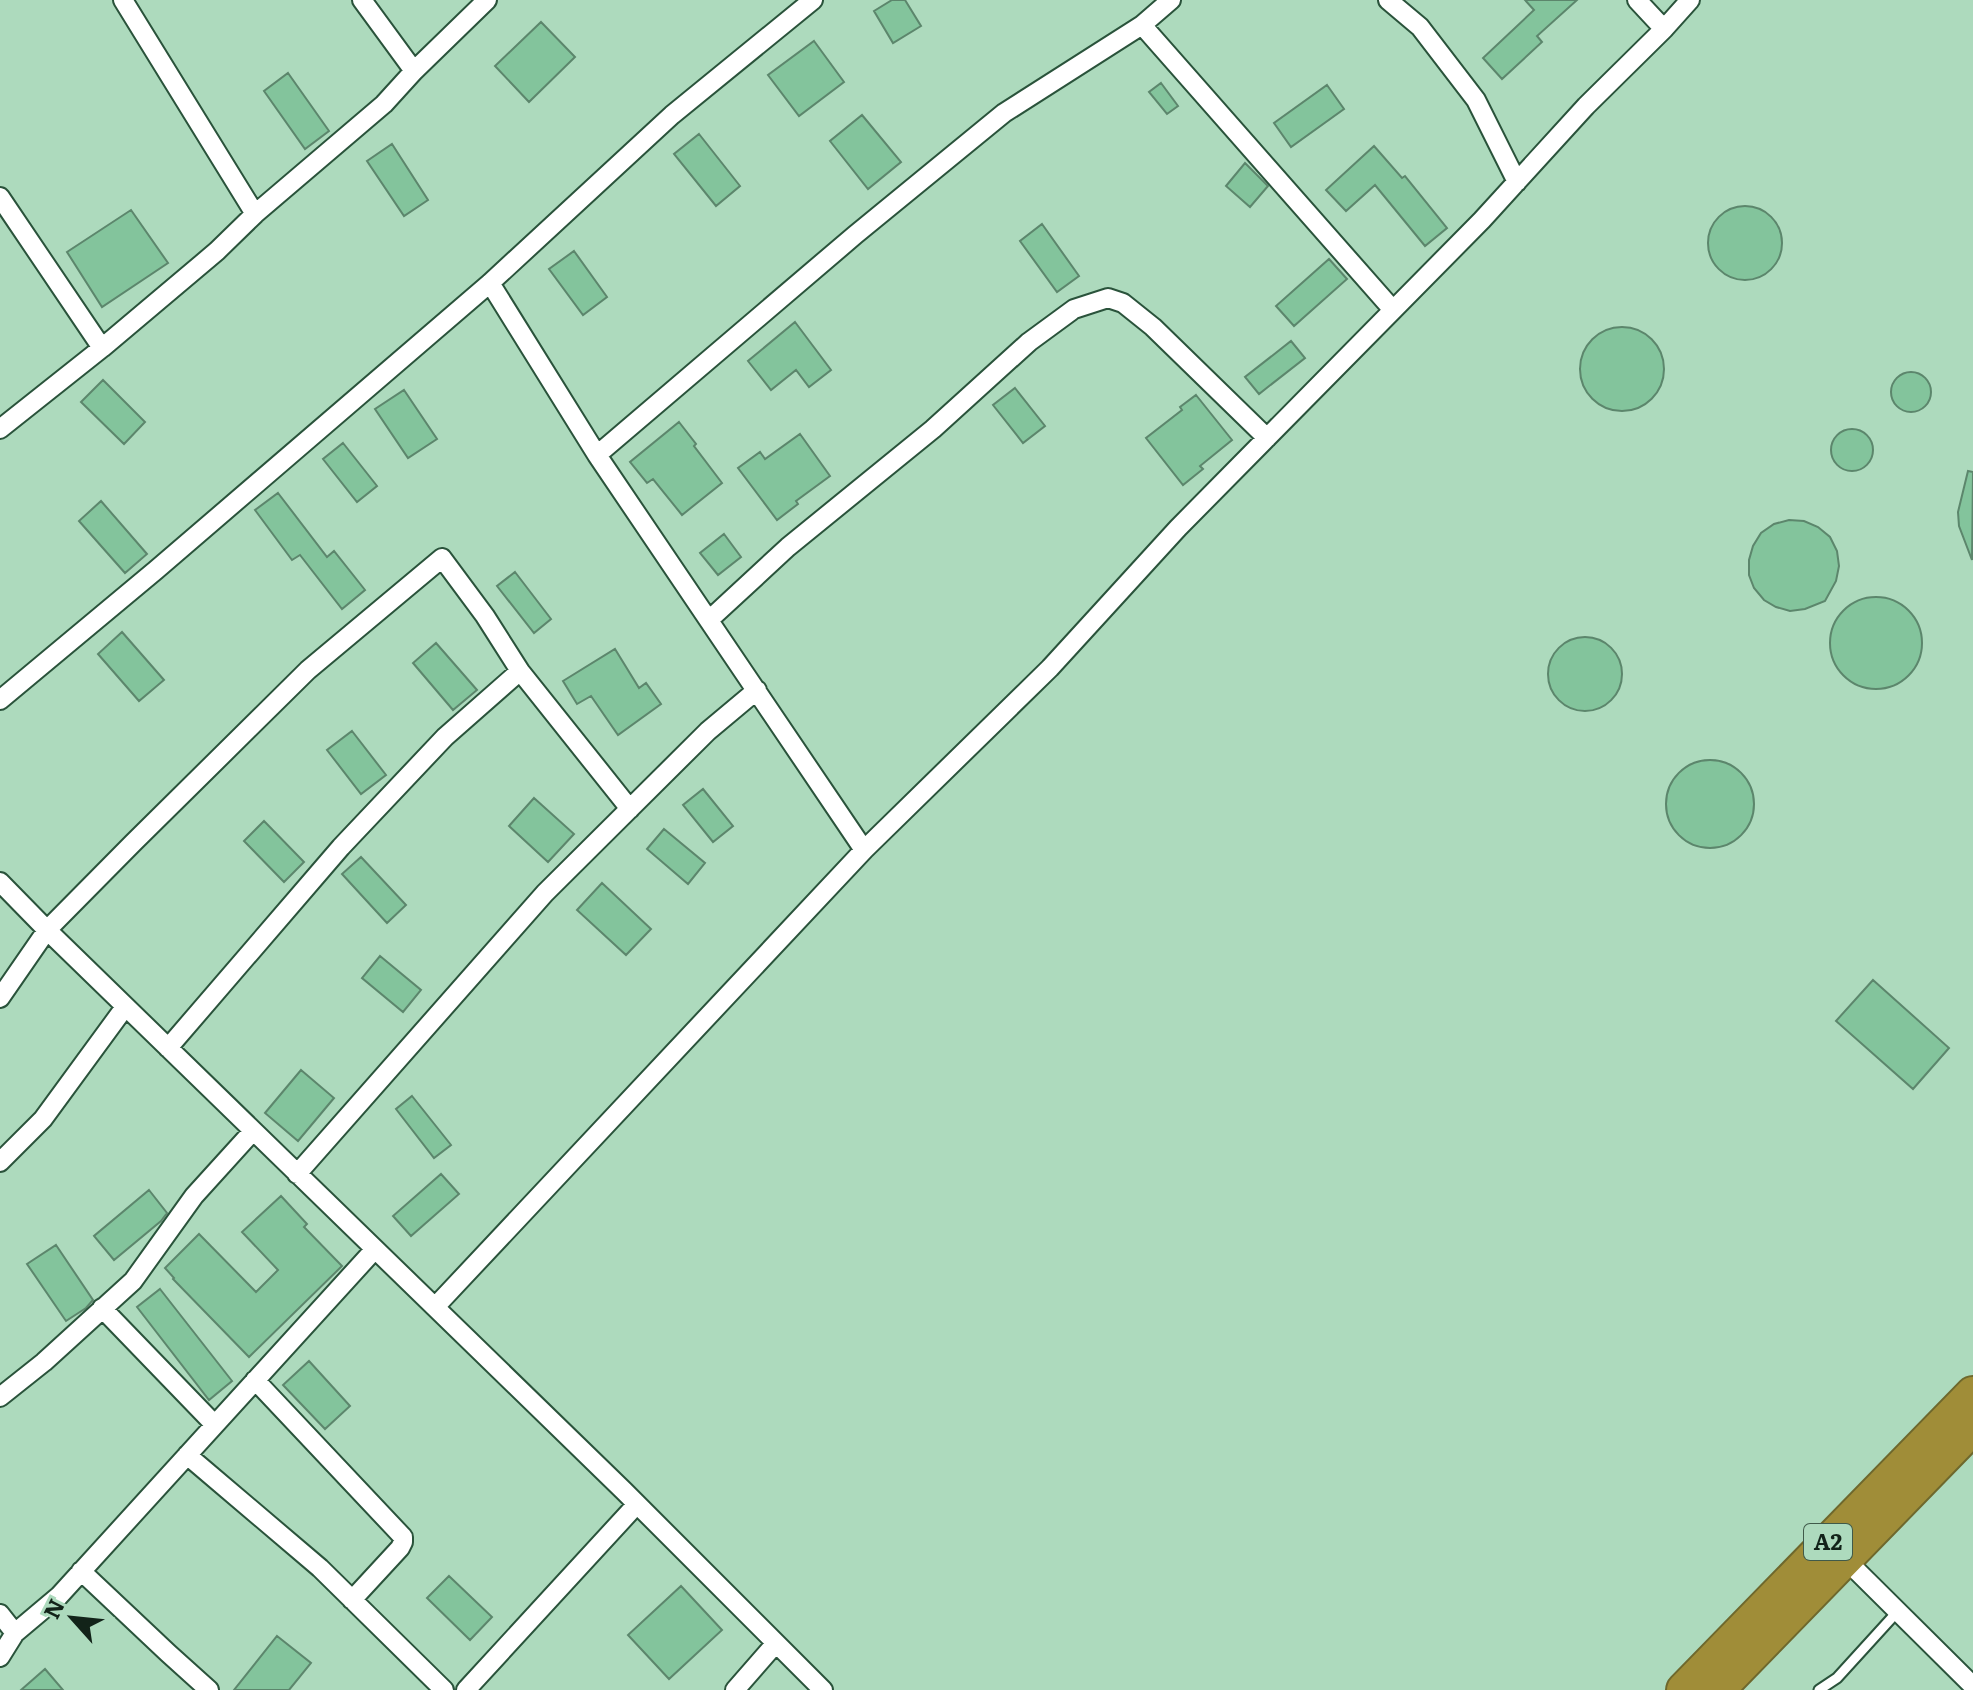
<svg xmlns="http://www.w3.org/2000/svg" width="1973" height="1690" viewBox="0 0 1973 1690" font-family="Literata,serif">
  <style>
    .building { fill: #83c49c; stroke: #5c866c; stroke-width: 2 }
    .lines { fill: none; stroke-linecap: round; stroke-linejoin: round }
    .lane-casing { stroke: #2a533b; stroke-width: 13 }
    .street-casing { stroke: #2a533b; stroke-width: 22 }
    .highway-casing { stroke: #6e682d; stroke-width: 38 }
    .lane { stroke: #fff; stroke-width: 9 }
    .street { stroke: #fff; stroke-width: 18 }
    .highway { stroke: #a08d38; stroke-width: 34 }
    .labels { text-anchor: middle; stroke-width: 6; stroke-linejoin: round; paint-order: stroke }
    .shield { fill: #addabd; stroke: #405a4a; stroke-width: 2 }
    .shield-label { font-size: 22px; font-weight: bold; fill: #122319 }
  </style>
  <rect width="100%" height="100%" fill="#addabd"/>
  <path class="building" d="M892,0H905L921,26L893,43L874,11Z
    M1525,0H1577L1537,36L1542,42L1502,79L1483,58L1534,10Z
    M541,22L575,57L529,102L495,66Z
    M814,41L844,82L799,116L768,75Z
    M288,73L329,131L305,149L264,91Z
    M1161,83L1178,106L1167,114L1149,92Z
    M1327,85L1344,109L1291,147L1274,123Z
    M862,115L901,162L868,189L830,141Z
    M699,134L740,186L716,206L674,154Z
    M392,144L428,200L404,216L367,161Z
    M1374,146L1402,178L1405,176L1447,228L1425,246L1375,185L1346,211L1326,190Z
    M1245,163L1268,186L1250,207L1226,186Z
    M1708 243a37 37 0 1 1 74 0a37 37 0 1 1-74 0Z
    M131,210L168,263L102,307L67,252Z
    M1042,224L1079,276L1057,292L1020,241Z
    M574,251L607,297L583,315L549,269Z
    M1329,259L1347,279L1294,326L1276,306Z
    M795,322L831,370L809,387L796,370L771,390L748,361Z
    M1580 369a42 42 0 1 1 84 0a42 42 0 1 1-84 0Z
    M1291,341L1305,358L1259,394L1245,377Z
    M1891 392a20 20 0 1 1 40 0a20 20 0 1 1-40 0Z
    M103,380L145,422L124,444L81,402Z
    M1015,388L1045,426L1023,443L993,405Z
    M404,390L437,439L408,458L375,409Z
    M1196,395L1232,440L1200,466L1203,469L1183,485L1146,438L1182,410L1180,407Z
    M679,422L696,444L694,446L722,483L682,515L653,479L647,483L630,462Z
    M1831 450a21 21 0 1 1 42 0a21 21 0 1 1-42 0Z
    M800,434L830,476L796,501L798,504L777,520L738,468L760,452L765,459Z
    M343,443L377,486L357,502L323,459Z
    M1968,471L1973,472L1972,560L1959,526L1958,512Z
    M278,493L327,557L334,551L365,590L342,609L300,555L292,560L255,510Z
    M101,501L147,554L125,573L79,521Z
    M1789,520L1804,521L1818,527L1830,537L1837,551L1839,566L1836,581L1825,601L1805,609L1790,611L1776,607L1764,600L1754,588L1749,575V560L1753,546L1761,533L1774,524Z
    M724,534L741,557L718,575L700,553Z
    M515,572L551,619L534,633L497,586Z
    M1830 643a46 46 0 1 1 92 0a46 46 0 1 1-92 0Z
    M122,632L164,680L139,701L98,654Z
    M1548 674a37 37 0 1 1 74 0a37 37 0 1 1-74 0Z
    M436,643L477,690L453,710L413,663Z
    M615,649L639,688L646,683L661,704L618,735L591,696L577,704L563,681Z
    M352,731L386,775L361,794L327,750Z
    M1666 804a44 44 0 1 1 88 0a44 44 0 1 1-88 0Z
    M703,789L733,826L713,842L683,805Z
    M534,798L574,834L548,862L509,826Z
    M264,821L304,862L284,882L244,841Z
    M664,829L705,863L688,884L647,849Z
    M361,857L406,905L387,923L342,874Z
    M602,883L651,929L626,955L577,910Z
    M380,956L421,990L403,1012L362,978Z
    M1873,980L1949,1048L1913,1089L1836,1021Z
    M301,1070L334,1098L298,1141L265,1113Z
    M412,1096L451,1145L434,1158L396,1109Z
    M441,1174L459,1194L411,1236L393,1216Z
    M149,1190L167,1213L161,1221L114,1260L94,1236Z
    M281,1196L307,1224L304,1227L342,1266L249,1357L173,1279L174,1278L165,1268L199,1234L256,1292L278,1270L242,1232Z
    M56,1245L93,1300L86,1308L66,1321L27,1264Z
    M160,1289L232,1381L209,1400L137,1307Z
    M309,1361L350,1406L325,1429L283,1385Z
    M449,1576L492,1617L470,1640L427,1598Z
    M681,1586L722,1630L669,1679L628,1635Z
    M277,1636L311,1663L289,1690H234Z
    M45,1669L63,1690H21Z"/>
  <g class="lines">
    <defs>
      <path id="lane" d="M1819,1690L1837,1678L1898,1611"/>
      <path id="street" d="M123,0L255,214
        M362,0L414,71
        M1388,0L1420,27L1476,100L1517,182
        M1637,0L1664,29
        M1142,25L1393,310
        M0,197L102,348
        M490,283L597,455L864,850
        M0,429L102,348L217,251L255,214L384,104L414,71L487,0
        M597,455L855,235L1004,113L1142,25L1171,0
        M709,620L788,547L933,429L1029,342L1074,309L1108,298L1123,303L1153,327L1267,438
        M0,700L156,570L490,283L672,115L813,0
        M0,882L47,930L624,1491L823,1690
        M0,998L47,930L133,843L308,670L442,558L485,616L520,671L630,809
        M168,1048L341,847L445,737L520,671
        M0,1162L43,1119L125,1007
        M297,1174L545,893L708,731L757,690
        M435,1307L864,850L1050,668L1178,528L1482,220L1586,106L1664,29L1690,0
        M102,1308L214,1424
        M255,1380L403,1537V1542L400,1548L352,1600
        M0,1397L44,1362L133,1281L194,1196L253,1131
        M187,1455L320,1568L444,1690
        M1845,1559L1973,1686
        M81,1571L168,1653L209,1690
        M0,1614L15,1633
        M0,1657L15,1633L59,1596L375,1249
        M466,1690L637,1504
        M735,1690L776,1643"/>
      <path id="highway" d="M1684,1690L1973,1394
        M1717,1690L1973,1427"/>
    </defs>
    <use href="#lane" class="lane-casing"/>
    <use href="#street" class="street-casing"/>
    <use href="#highway" class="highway-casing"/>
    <use href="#lane" class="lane"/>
    <use href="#street" class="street"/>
    <use href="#highway" class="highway"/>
  </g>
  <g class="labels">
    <rect class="shield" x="1804" y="1524" width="48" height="36" rx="6"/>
    <g class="shield-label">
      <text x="1828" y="1550">A2</text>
    </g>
  </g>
  <g transform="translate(72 1618) rotate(297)" stroke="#addabd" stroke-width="6" paint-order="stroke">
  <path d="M0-6L14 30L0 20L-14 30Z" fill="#122319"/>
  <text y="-12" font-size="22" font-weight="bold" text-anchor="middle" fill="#122319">N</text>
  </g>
</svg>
